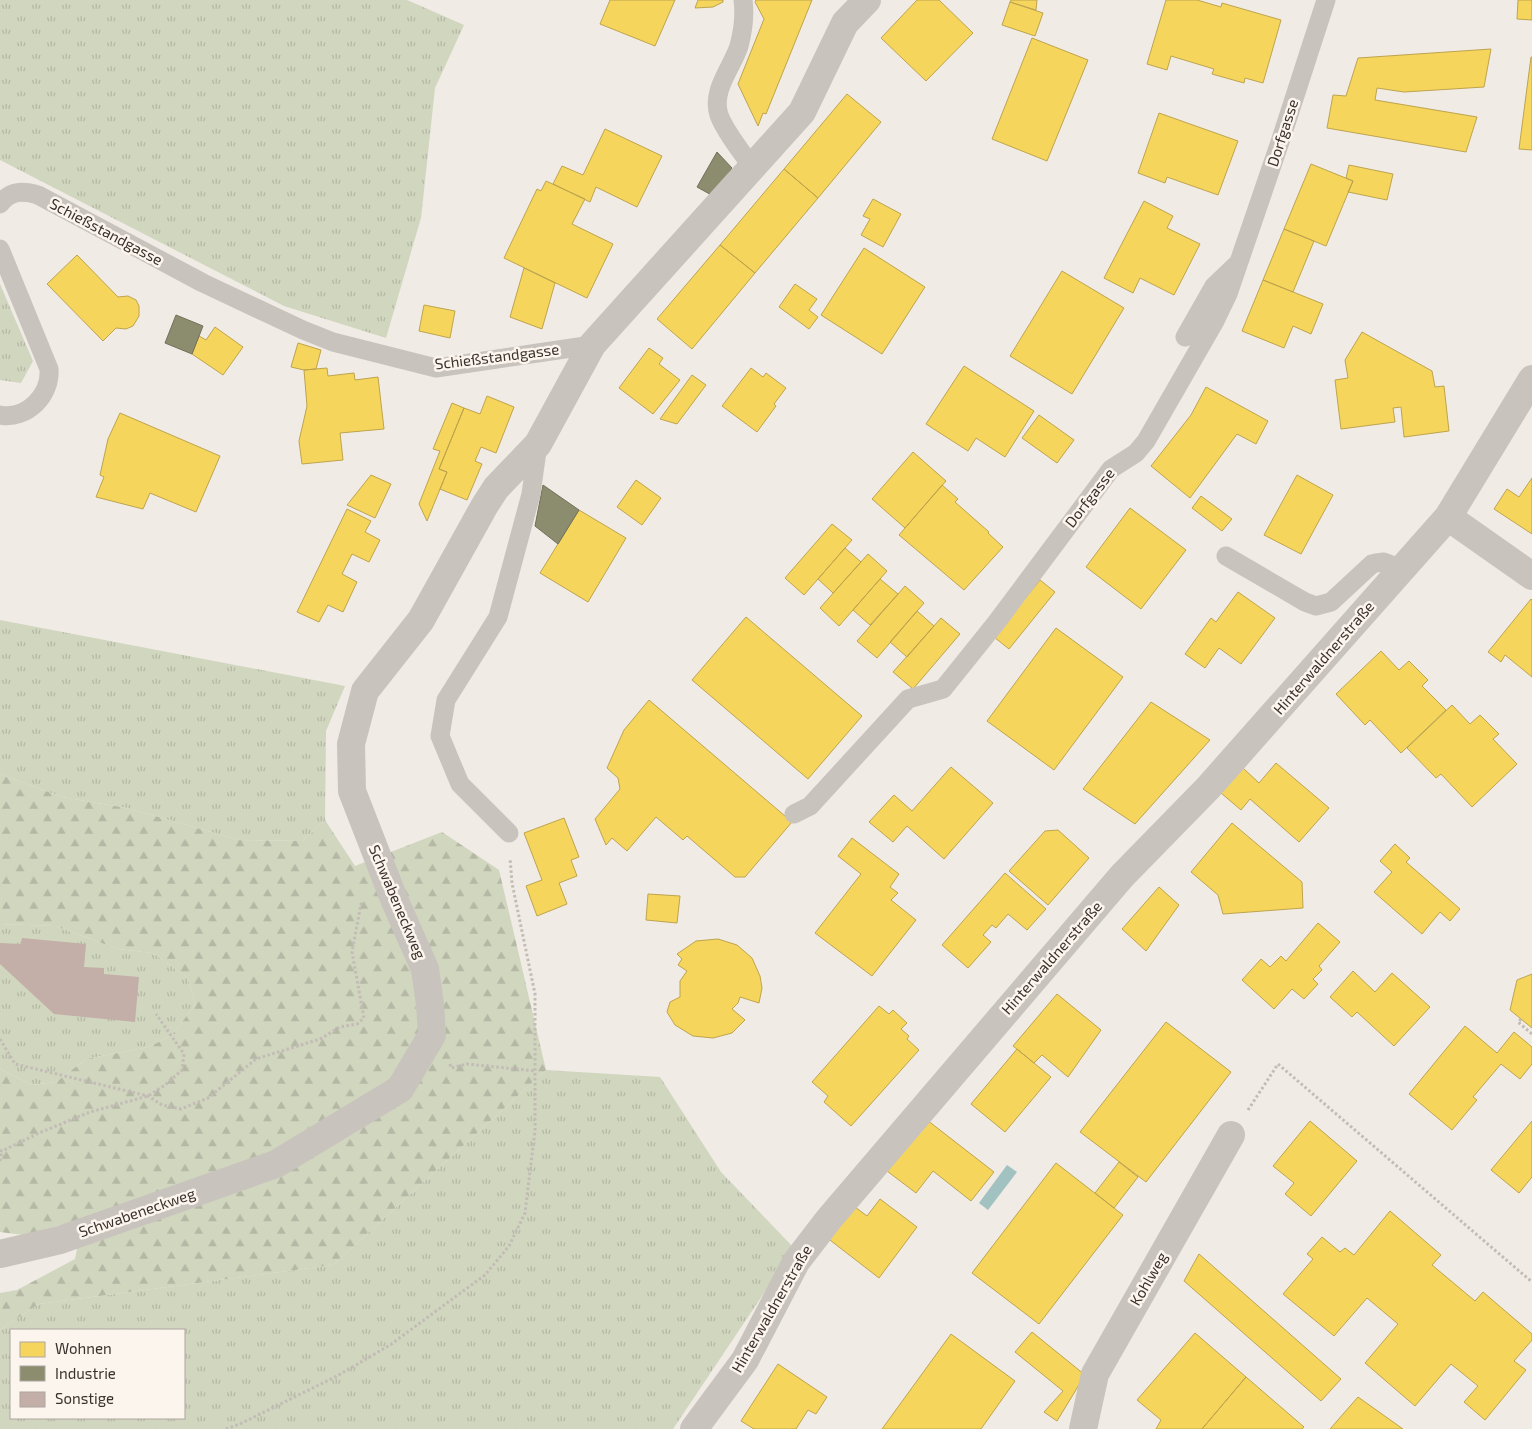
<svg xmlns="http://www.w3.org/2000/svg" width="1532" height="1429" viewBox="0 0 1532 1429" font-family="'Exo 2',sans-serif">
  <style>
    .grass { fill: url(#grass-tufts); fill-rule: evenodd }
    .forest { fill: url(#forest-firs) }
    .water { fill: #a1c2c1 }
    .homes { fill: #f6d55c; stroke: #bea44d }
    .industry { fill: #8c8c6e; stroke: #74705a }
    .building { fill: #c3afa7 }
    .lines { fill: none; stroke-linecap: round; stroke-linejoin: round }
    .path { stroke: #c2bbb6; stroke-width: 3; stroke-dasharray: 2.5 2.5; stroke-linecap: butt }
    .lane { stroke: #c9c3be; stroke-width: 19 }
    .street { stroke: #c9c3be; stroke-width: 28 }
    .labels { text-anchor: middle; stroke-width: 5; stroke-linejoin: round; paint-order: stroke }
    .street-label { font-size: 15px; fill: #3b302b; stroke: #fbf5ee }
  </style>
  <defs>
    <pattern id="grass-tufts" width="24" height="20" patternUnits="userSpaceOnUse" patternTransform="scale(1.25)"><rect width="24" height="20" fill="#d1d6bf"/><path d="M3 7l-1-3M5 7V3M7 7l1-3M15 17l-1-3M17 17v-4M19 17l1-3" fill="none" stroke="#b4b8a4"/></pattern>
    <pattern id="forest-firs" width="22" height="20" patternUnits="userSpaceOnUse" patternTransform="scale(1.25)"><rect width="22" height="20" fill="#d1d6bf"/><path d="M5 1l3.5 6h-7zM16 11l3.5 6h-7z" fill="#b4b8a4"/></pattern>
  </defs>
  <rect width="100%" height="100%" fill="#f0ebe5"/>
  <path class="grass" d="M0,0H407L464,25L435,88L421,218L386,338L284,306L0,160Z
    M0,284L33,361L21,383L0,380Z
    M0,620L345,686L326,731L325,820L303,841L239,840L127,808L62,797L0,774Z
    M0,924L55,926L118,949L153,953L188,978L195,1005L172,1035L149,1047L86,1059L56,1082L32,1085L0,1069Z
    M546,1070L660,1077L721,1172L794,1248L673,1429H0V1330L39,1304L333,1265ZM11,1330H184V1418H11Z"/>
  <path class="forest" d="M0,774L62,797L127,808L239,840L303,841L325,820L355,866L442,832L499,870L546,1070L333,1265L39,1304L0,1330V1293L17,1290L75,1259L83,1219L24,1235L0,1232V1069L32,1085L56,1082L86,1059L149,1047L172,1035L195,1005L188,978L153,953L118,949L55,926L0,924Z"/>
  <path class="water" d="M1007,1165L1017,1172L988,1210L979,1203Z"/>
  <path class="homes" d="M610,0H675L655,46L600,24Z
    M698,0H723V2L713,7L695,8Z
    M756,0H812L766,114L763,113L758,126L738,84L764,19L755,2Z
    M917,0H939L973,33L926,81L881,38Z
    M1011,0H1037L1036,10L1010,2Z
    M1166,0H1197L1221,7L1222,3L1281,20L1263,83L1245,78L1244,83L1212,74L1214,69L1171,56L1167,70L1147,64Z
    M1518,0H1532V20L1517,19Z
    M1010,2L1043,13L1035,36L1002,25Z
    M1032,38L1088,60L1047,161L992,139Z
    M1491,49L1484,87L1404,92L1377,88L1375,100L1477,117L1466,152L1327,128L1333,95L1346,96L1358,58Z
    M1531,57H1532V150L1519,149Z
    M847,94L881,122L818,198L784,169Z
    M1159,113L1238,141L1218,195L1167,177L1165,183L1138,173Z
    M605,129L662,156L637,207L596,187L590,202L553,184L562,166L583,175Z
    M1311,164L1353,181L1326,246L1284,229Z
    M1349,165L1393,174L1387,200L1348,192L1353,181L1346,178Z
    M784,169L818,198L755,273L720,245Z
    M546,181L585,199L572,224L613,244L587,298L504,258L537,189L541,191Z
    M873,199L901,214L883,247L861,235L870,219L863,216Z
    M1144,201L1173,216L1167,228L1200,244L1174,295L1140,278L1133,293L1104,278Z
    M1284,229L1314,241L1293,292L1263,280Z
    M720,245L755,273L692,349L657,319Z
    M864,248L925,287L882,354L821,315Z
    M77,255L118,297L128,296L136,300L139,306V316L133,326L126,329L116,328L103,341L47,284Z
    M524,268L555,283L542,329L510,317Z
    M1062,271L1124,308L1072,394L1010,356Z
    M1263,280L1323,304L1311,334L1293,326L1284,348L1242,331Z
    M795,284L817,299L809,310L818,317L809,329L779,307Z
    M424,305L455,311L450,338L419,331Z
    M215,327L243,347L223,375L192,354L199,336L206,340Z
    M1362,332L1432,371L1435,387L1444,386L1449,431L1404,437L1401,407L1393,408L1395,422L1341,429L1335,380L1348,378L1345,360Z
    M298,343L321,350L316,369L304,370L291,367Z
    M649,348L663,358L659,364L680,380L653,414L619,388Z
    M964,366L1034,411L1005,457L976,438L968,451L926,424Z
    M327,368L328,376L354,373L355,380L378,377L384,429L340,433L343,460L302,464L299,441L307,406L304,370Z
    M751,368L763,377L766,373L786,388L774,404L776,406L757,432L722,406Z
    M692,375L706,385L677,424L660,419Z
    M1206,387L1268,421L1256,444L1237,434L1190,498L1151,466L1191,415Z
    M487,396L514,407L496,453L481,447L475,461L482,464L467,500L440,489L447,472L439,469L464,408L480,414Z
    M452,403L464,408L439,469L447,472L427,521L419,504L440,451L433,449Z
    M120,413L220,456L196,512L150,493L143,509L96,497L104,477L100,475L108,439Z
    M1039,415L1074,440L1057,463L1022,438Z
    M913,452L946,481L905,528L872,499Z
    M371,475L391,484L375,518L347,505Z
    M1297,475L1333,495L1301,554L1264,535Z
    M1532,478V534L1494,509L1507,489L1519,497Z
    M636,480L661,498L642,525L617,507Z
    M942,485L958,499L955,502L989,532L988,533L1003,547L964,590L899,535Z
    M1201,496L1232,519L1222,531L1192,508Z
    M1130,508L1186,550L1141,609L1086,567Z
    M347,509L371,521L365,532L380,540L369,562L352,554L342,574L357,582L343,612L328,605L319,622L297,612Z
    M579,510L626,538L588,602L540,573Z
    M832,524L852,540L804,595L785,578Z
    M845,548L861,562L833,593L818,579Z
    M868,554L887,571L839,626L820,608Z
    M880,579L898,594L870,625L853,610Z
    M1040,580L1055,592L1009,649L994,637Z
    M905,586L924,603L877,658L857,641Z
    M1238,592L1275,618L1241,664L1219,648L1205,668L1185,654L1211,618L1216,622Z
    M1531,599L1532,600V677L1505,655L1501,662L1488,652Z
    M917,611L934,626L907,657L890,642Z
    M746,617L862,716L808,779L692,680Z
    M941,618L960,634L913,689L893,672Z
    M1056,628L1123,677L1054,770L987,721Z
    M1381,651L1399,670L1409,661L1428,680L1422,686L1446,710L1401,753L1370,720L1365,725L1336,694Z
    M649,700L792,822L745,877H735L687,836L683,840L656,817L627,851L612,838L606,845L595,819L620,789L618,778L607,768L624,730Z
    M1151,702L1210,740L1135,824L1083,789Z
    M1452,705L1470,724L1480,715L1499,734L1493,739L1517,764L1472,807L1441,774L1436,778L1407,748Z
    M1276,763L1329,808L1299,842L1250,799L1241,810L1221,793L1243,768L1259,783Z
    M951,767L993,803L944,859L907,826L893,842L869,822L894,795L912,811Z
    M564,818L579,857L571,860L577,876L559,883L567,904L537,916L526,886L542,880L524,833Z
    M1232,823L1302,882L1303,908L1223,914L1218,895L1191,872Z
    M1058,830L1089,858L1048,905L1009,871L1045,831Z
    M852,838L899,874L890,887L898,893L891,900L916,920L872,976L815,933L861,874L838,856Z
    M1395,844L1410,858L1406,862L1460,909L1450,921L1440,912L1422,934L1374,892L1392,872L1380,861Z
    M1005,873L1046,909L1027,930L1008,914L996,928L992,925L983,935L991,942L968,968L942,945Z
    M1159,887L1179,905L1146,951L1122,929Z
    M648,894L680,896L677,923L646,920Z
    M1318,923L1340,942L1319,966L1322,970L1313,979L1318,984L1304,999L1292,989L1274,1009L1242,980L1261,959L1270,967L1281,956L1286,961Z
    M718,939L737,945L752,958L760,976L762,988L759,1003L740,997L738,1003L732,1009L745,1020L732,1033L713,1038L693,1036L675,1025L667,1012L670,1002L680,997V981L687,971L678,965L682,959L677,954L696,941Z
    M1353,971L1375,992L1392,973L1430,1007L1394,1046L1357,1012L1352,1017L1330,997Z
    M1532,974V1028L1510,1010L1517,980Z
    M1057,994L1101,1030L1068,1077L1042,1055L1034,1063L1013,1046Z
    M879,1006L889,1014L893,1010L907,1023L901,1029L909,1036L907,1039L919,1050L851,1126L824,1102L828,1096L812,1082Z
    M1166,1022L1231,1072L1146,1182L1080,1132Z
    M1465,1026L1497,1053L1514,1032L1532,1047V1064L1520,1079L1501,1064L1473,1097L1477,1100L1452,1130L1409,1094Z
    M1017,1049L1051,1077L1005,1132L971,1104Z
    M927,1120L994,1172L971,1201L933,1171L916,1193L887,1171Z
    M1310,1121L1357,1161L1311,1216L1285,1194L1294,1183L1273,1166Z
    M1532,1121V1177L1519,1193L1491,1170Z
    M1119,1162L1138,1177L1114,1208L1095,1193Z
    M1056,1163L1123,1215L1039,1324L972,1273Z
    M880,1199L917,1227L879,1278L826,1237L851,1204L867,1216Z
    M1390,1211L1441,1255L1432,1265L1475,1301L1483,1292L1532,1334V1340L1514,1361L1526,1370L1485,1420L1464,1402L1478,1386L1451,1364L1415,1406L1365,1363L1398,1324L1367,1298L1334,1336L1283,1294L1313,1259L1307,1254L1322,1237L1340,1252L1345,1248L1354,1255Z
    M1199,1254L1341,1379L1321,1401L1184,1281Z
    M1032,1332L1085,1375L1057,1421L1044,1412L1063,1391L1015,1352Z
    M1195,1333L1246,1377L1202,1429H1156L1161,1420L1137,1400Z
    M951,1334L1015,1381L981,1429H882Z
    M778,1364L827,1397L816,1414L808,1410L796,1429H754L741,1421Z
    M1246,1377L1304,1427L1302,1429H1202Z
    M1358,1397L1403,1429H1330Z"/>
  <path class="industry" d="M717,152L732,168L715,197L697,187Z
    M176,315L203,326L192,354L165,343Z
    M543,485L579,510L558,544L535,526Z"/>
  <path class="building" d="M22,938L86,944L84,967L104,968V974L139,977L135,1022L54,1014L0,964V943L21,944Z"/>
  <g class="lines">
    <path class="path" d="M1521,1019L1518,1022L1532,1034
      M0,1039L15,1064L148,1096L162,1105L181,1109L208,1098L256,1059L320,1039L340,1027L357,1024L364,1018L352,952L361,904L363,905
      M450,1064L451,1068L467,1064L535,1071
      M1248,1110L1278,1064L1532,1282
      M0,1150L2,1151L39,1133L90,1112L148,1096L165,1085L182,1070L184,1054L156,1014
      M0,1161L2,1151
      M226,1429L242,1423L337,1376L390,1345L485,1275L509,1246L525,1213L535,1130V994L512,883L510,858"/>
    <path class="lane" d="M743,0C745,15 743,31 739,46C732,68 711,90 719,115C725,132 742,152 752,167
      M0,204C10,191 22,190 38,195L203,283L303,330L333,342L436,368L592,345
      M0,249L49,369C51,395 27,420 0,415
      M1185,337L1214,286L1236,265
      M1226,556L1305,602L1316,606L1331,602L1372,564L1376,563L1384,562L1402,569
      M794,814L810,806L908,699L943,689L996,623L1111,469L1136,453L1146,441L1215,321L1228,294L1281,139L1326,0
      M509,833L460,784L440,736L446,700L498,617L531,494L538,444"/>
    <path class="street" d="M1448,517L1532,576
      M0,1254L60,1240L276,1164L400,1089L432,1035L430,1004L425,969L394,899L352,791L351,744L365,691L421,620L485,505L496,488L538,444L592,345L802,112L845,23L867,0
      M694,1429L745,1360L796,1262L829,1219L1122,876L1208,788L1448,517L1532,379
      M1083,1429L1095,1374L1231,1135"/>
  </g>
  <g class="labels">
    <g class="street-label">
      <text transform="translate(1283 133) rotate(-72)" y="5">Dorfgasse</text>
      <text transform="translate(106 232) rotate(28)" y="5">Schießstandgasse</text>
      <text transform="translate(497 357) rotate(-7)" y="5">Schießstandgasse</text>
      <text transform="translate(1090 498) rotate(-52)" y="5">Dorfgasse</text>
      <text transform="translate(1324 658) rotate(-49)" y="5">Hinterwaldnerstraße</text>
      <text transform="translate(397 902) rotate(67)" y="5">Schwabeneckweg</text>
      <text transform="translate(1052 958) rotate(-49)" y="5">Hinterwaldnerstraße</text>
      <text transform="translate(137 1213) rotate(-19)" y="5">Schwabeneckweg</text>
      <text transform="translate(1149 1279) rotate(-60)" y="5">Kohlweg</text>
      <text transform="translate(772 1309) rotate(-60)" y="5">Hinterwaldnerstraße</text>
    </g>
  </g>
  <rect x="10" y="1329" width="175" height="90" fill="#fbf5ee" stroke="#aea6a0"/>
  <rect x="20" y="1342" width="25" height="15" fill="#f6d55c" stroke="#aea6a0"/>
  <text x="55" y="1354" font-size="15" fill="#3b302b">Wohnen</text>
  <rect x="20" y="1366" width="25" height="15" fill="#8c8c6e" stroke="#aea6a0"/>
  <text x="55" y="1379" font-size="15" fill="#3b302b">Industrie</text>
  <rect x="20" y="1392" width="25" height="15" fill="#c3afa7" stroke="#aea6a0"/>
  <text x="55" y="1404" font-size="15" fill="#3b302b">Sonstige</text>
</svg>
